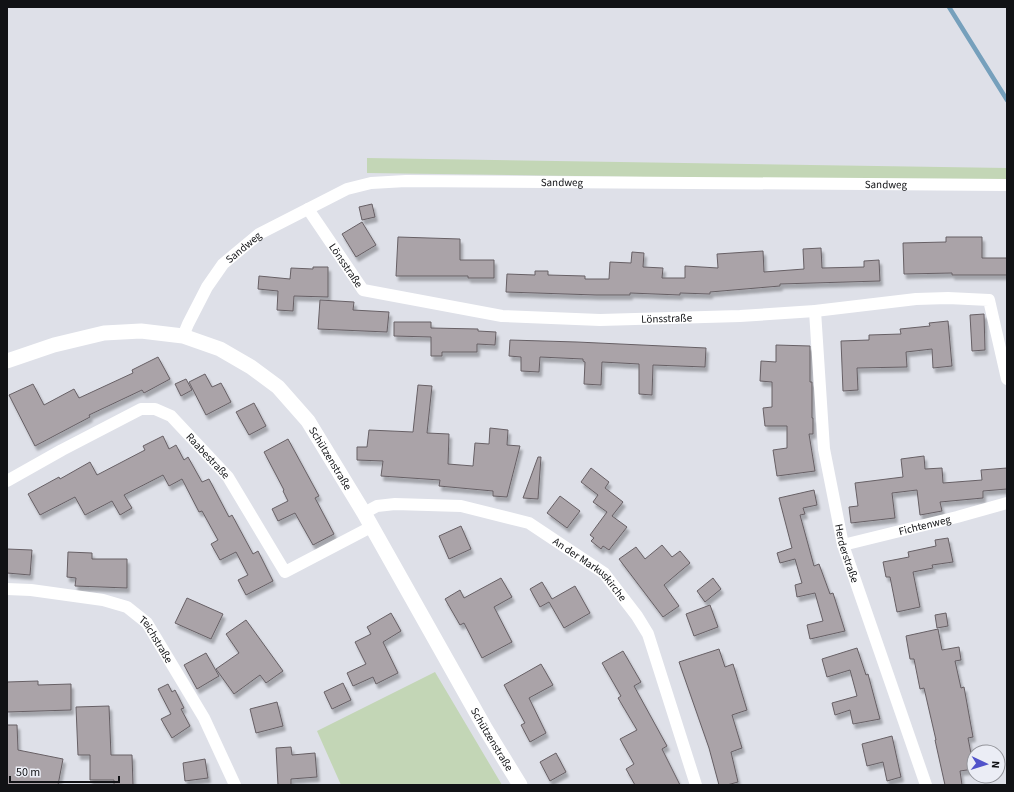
<svg xmlns="http://www.w3.org/2000/svg" width="1014" height="792" viewBox="0 0 1014 792" font-family="'Source Sans 3',sans-serif">
  <style>
    .green { fill: #c3d6b6 }
    .lines { fill: none; stroke-linecap: round; stroke-linejoin: round }
    .stream { stroke: #76a0bc; stroke-width: 4.5 }
    .building { fill: #aaa3a8; stroke: #676065; filter: url(#shadow) }
    .minor { stroke: #fff; stroke-width: 12 }
    .tertiary { stroke: #fff; stroke-width: 15 }
    .labels { text-anchor: middle; stroke-width: 3; stroke-linejoin: round; paint-order: stroke }
    .street-label { font-size: 11px; fill: #111215; stroke: #ebedf5 }
  </style>
  <defs>
    <filter id="shadow"><feDropShadow dx="2.5" dy="4.5" stdDeviation="1" flood-color="#0004"/></filter>
  </defs>
  <rect width="100%" height="100%" fill="#dee0e8"/>
  <path class="green" d="M367,158L1007,168V179L712,178L367,173Z
    M435,672L502,785H341L317,731Z"/>
  <g class="lines">
    <path class="stream" d="M949,7L1007,100"/>
  </g>
  <path class="building" d="M372,204L375,217L362,220L359,207Z
    M362,222L376,245L356,257L342,234Z
    M398,237L460,239V260H494V278H468V276H396Z
    M946,237H982V258H1007V275H952V273L904,274L903,243L946,242Z
    M821,248L822,268L864,267V261L879,260L880,281L780,284V286L710,292V294L680,293V295L630,293V295H596L506,292L507,274L535,275V271H548V275L585,276V279H609L610,262L631,263L632,252L644,253L643,267L663,268L662,278H685V266L718,268L717,254L763,251L764,272L804,269L803,249Z
    M313,267H328V297L294,296L293,311L277,310L278,291L258,289L259,276L290,279L291,268L313,269Z
    M320,300L354,302L353,310L389,312L387,332L318,329Z
    M984,314L985,350L972,351L970,315Z
    M948,321L952,366L933,368L932,349L906,352L907,367L857,368L858,390L843,391L841,341L869,340V335L901,334L900,329L930,326L929,323Z
    M394,322H431V328L478,329V331L496,332L495,345L477,344V352H442V356H431V337L394,336Z
    M510,340L577,342L706,348L705,367L653,365L652,395L639,394V364L602,362L601,385L584,384L585,362L583,361V359L540,357L539,372L521,371V357L509,356Z
    M776,345L810,346V382H812V418H813V434H809L815,471L777,476L773,450L787,448V426H765L763,408L772,407V382L760,381L761,361L776,362Z
    M158,357L170,379L144,393L142,390L89,415L90,417L35,446L9,395L33,384L44,405L74,389L79,398L133,373L132,370Z
    M205,374L212,387L221,383L231,402L206,415L189,382Z
    M186,379L192,390L181,396L175,384Z
    M418,385L432,386L427,433L449,434L448,464L473,466L475,443L489,444L490,428L508,430L507,445L520,446L507,497L493,496V491L439,486L440,480L381,476L383,461L357,460V447H367L369,430L413,432Z
    M254,403L266,426L249,435L236,412Z
    M163,436L169,449L176,445L184,460L188,457L202,482L209,479L229,517L232,515L253,554L258,551L273,581L246,595L238,580L248,575L236,552L220,560L211,544L218,540L202,511L199,512L182,479L169,486L163,475L124,495L132,508L120,515L112,501L85,515L75,497L40,515L28,494L59,477L60,479L90,462L97,475L145,450L143,446Z
    M288,439L319,496L315,498L334,534L313,545L295,513L278,521L272,509L288,501L283,491L284,490L264,452Z
    M924,456L925,469L942,468L943,483L982,480L981,470L1007,468V489L983,491V498L940,502L942,511L920,515L917,490L892,493L895,518L851,523L849,507L858,506L855,483L903,477L901,459Z
    M538,457H541L538,499L523,498Z
    M591,468L609,482L605,488L623,502L612,516L627,527L609,550L603,546L601,549L591,541L594,538L590,535L607,512L593,502L598,495L581,482Z
    M814,490L817,505L803,508L805,514L800,515L814,566L819,564L830,594L833,593L845,631L810,639L807,625L823,621L815,593L797,597L795,585L802,583L795,559L780,563L777,553L792,548L779,498Z
    M560,496L580,511L567,528L547,513Z
    M461,526L471,549L449,559L439,536Z
    M948,538L953,562L932,565L933,568L913,572L920,607L897,612L890,577H886L883,562L909,557L908,552L936,546L935,540Z
    M662,545L672,557L680,551L690,563L664,585L679,606L663,617L619,559L636,547L645,559Z
    M7,549L32,550L30,575L7,573Z
    M68,552L92,553V559H127V588L75,586L76,578L67,577Z
    M501,578L512,597L494,607L512,642L482,658L464,623L460,625L445,599L460,590L464,598Z
    M713,578L721,589L705,602L697,591Z
    M542,582L552,599L575,586L590,613L564,628L549,602L540,607L530,589Z
    M187,598L223,614L211,639L175,623Z
    M710,605L718,627L694,636L686,614Z
    M391,613L401,631L383,642L398,673L376,684L373,677L353,686L347,673L366,664L355,642L371,634L367,627Z
    M946,613L948,626L937,628L935,615Z
    M246,620L283,671L266,683L260,675L234,694L216,669L239,653L226,634Z
    M938,629L942,650L959,647L961,660L955,661L961,688L964,687L973,737L968,738L974,769L960,771L962,785H945L935,740H936L924,688L920,689L914,659H910L906,636Z
    M857,648L866,675L868,674L880,719L853,724L850,710L835,715L832,703L857,696L850,670L827,677L822,659Z
    M719,649L725,667L733,664L747,710L732,715L742,748L731,752L738,782L727,785H719L709,748L679,662Z
    M623,651L641,682L634,686L667,746L662,749L680,785H635L626,769L634,764L620,739L637,730L618,698L621,696L602,663Z
    M206,653L219,676L197,689L184,665Z
    M541,664L553,685L529,698L546,733L530,742L521,725L525,723L504,685Z
    M38,681V685L71,684V710L7,712V682Z
    M343,683L351,700L332,709L324,692Z
    M168,684L172,692L175,690L184,708L181,709L190,726L172,738L161,719L171,714L158,689Z
    M277,702L283,726L256,733L250,709Z
    M109,706L111,755H132L133,785H114V780H90V755H78L76,707Z
    M7,725H17L18,750L63,759L58,785H7Z
    M892,736L901,777L887,781L883,762L867,766L862,744Z
    M291,747L292,755L315,753L317,777L291,779V785H278L276,748Z
    M556,753L566,772L550,781L540,762Z
    M205,759L208,778L185,781L183,763Z"/>
  <g class="lines">
    <g class="minor">
      <path id="s1" d="M308,209L363,290L502,316L600,320L740,316L815,311L916,299L948,298L989,300L1007,379"/>
      <path id="s2" d="M815,311L824,449L843,545L926,785"/>
      <path id="s3" d="M183,336L188,324L207,287L223,264L259,234L347,189L371,183L406,181L1007,185"/>
      <path id="s4" d="M7,481L62,450L141,409H155L171,416L228,477L285,572L371,527"/>
      <path id="s5" d="M364,513L377,506L395,504L461,506L529,523L604,573L637,616L648,634L696,785"/>
      <path id="s6" d="M843,545L957,517L1007,503"/>
      <path id="s7" d="M7,589L31,590L103,600L127,607L147,623L204,718L235,785"/>
    </g>
    <path class="tertiary" id="s8" d="M7,361L54,345L104,333L141,331L183,336L220,349L251,367L278,387L308,421L364,513L485,728L520,785"/>
  </g>
  <g class="labels">
    <g class="street-label">
      <text dy="4" stroke="none"><textPath href="#s3" startOffset="444">Sandweg</textPath></text>
      <text dy="4" stroke="none"><textPath href="#s3" startOffset="768">Sandweg</textPath></text>
      <text dy="4" stroke="none"><textPath href="#s3" startOffset="109">Sandweg</textPath></text>
      <text dy="4" stroke="none"><textPath href="#s1" startOffset="68">Lönsstraße</textPath></text>
      <text dy="4" stroke="none"><textPath href="#s1" startOffset="404">Lönsstraße</textPath></text>
      <text dy="4" stroke="none"><textPath href="#s4" startOffset="238">Raabestraße</textPath></text>
      <text dy="4" stroke="none"><textPath href="#s8" startOffset="378">Schützenstraße</textPath></text>
      <text dy="4" stroke="none"><textPath href="#s6" startOffset="84">Fichtenweg</textPath></text>
      <text dy="4" stroke="none"><textPath href="#s2" startOffset="245">Herderstraße</textPath></text>
      <text dy="4" stroke="none"><textPath href="#s5" startOffset="246">An der Markuskirche</textPath></text>
      <text dy="4" stroke="none"><textPath href="#s7" startOffset="166">Teichstraße</textPath></text>
      <text dy="4" stroke="none"><textPath href="#s8" startOffset="702">Schützenstraße</textPath></text>
    </g>
  </g>
  <rect width="1014" height="792" fill="none" stroke="#111215" stroke-width="16"/>
  <g transform="translate(986 764) rotate(94)"><circle r="19" fill="#ebedf5" stroke="#94959b"/>
  <path d="M0-3L7 15L0 10L-7 15Z" fill="#5153ca"/>
  <text y="-6" font-size="11" font-weight="bold" text-anchor="middle" fill="#111215">N</text>
  </g>
  <path d="M10 776v6h109v-6" fill="none" stroke="#111215" stroke-width="2"/>
  <text x="16" y="776" font-size="12" fill="#111215" stroke="#ebedf5" stroke-width="3" paint-order="stroke">50 m</text>
</svg>
